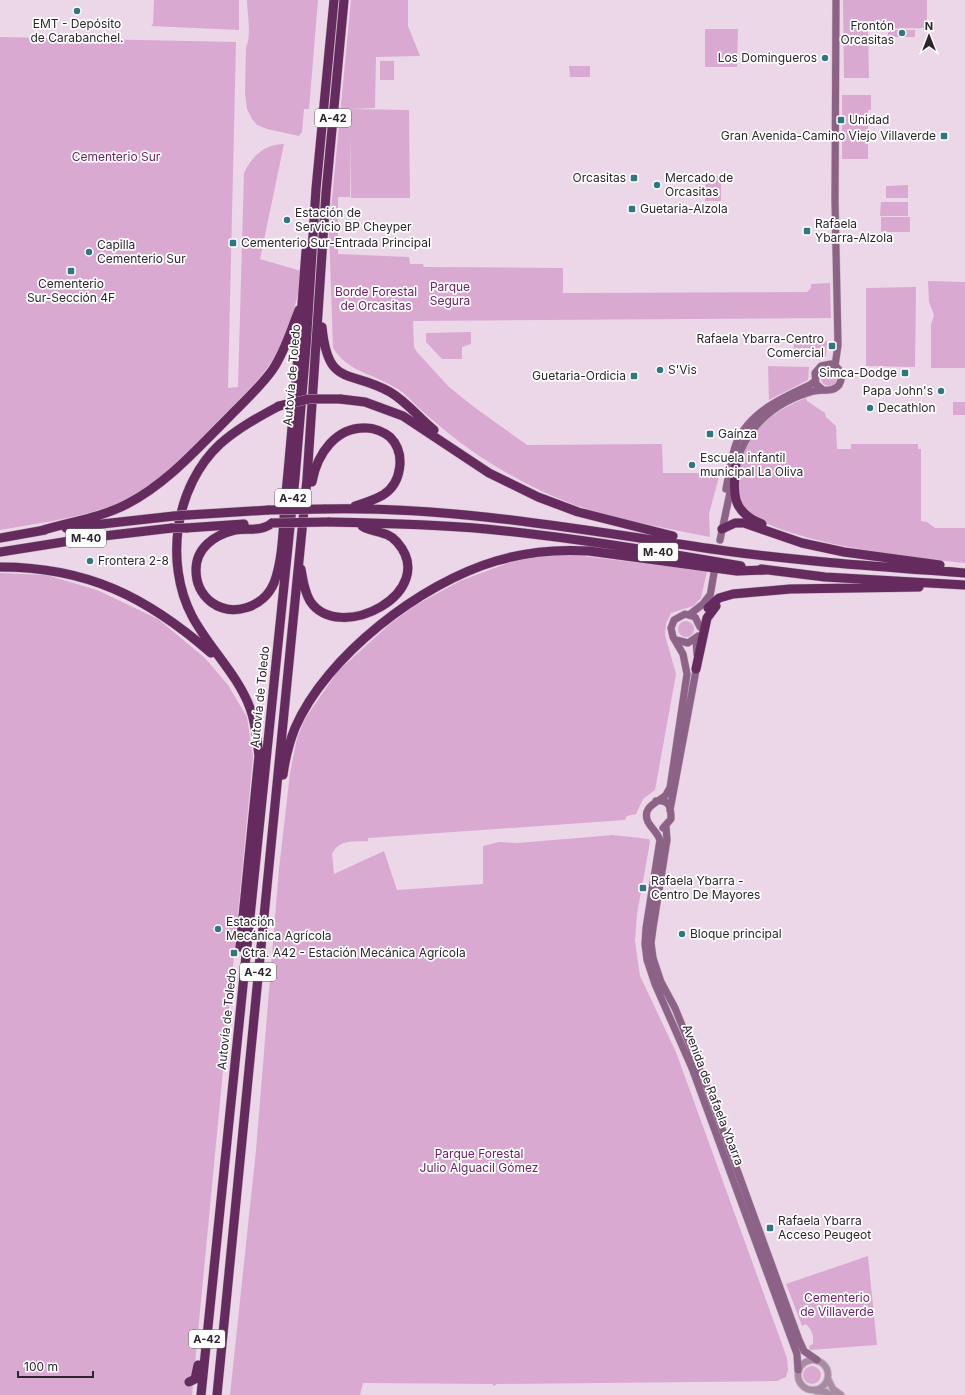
<svg xmlns="http://www.w3.org/2000/svg" width="965" height="1395" viewBox="0 0 965 1395" font-family="Inter,sans-serif">
  <style>
    .green { fill: #d9a9d2 }
    .lines { fill: none; stroke-linecap: round; stroke-linejoin: round }
    .tertiary-casing { stroke: #c6b3c2; stroke-width: 8 }
    .secondary-casing { stroke: #c6b3c2; stroke-width: 8 }
    .motorway-casing { stroke: #c6b3c2; stroke-width: 10 }
    .tertiary { stroke: #a88ba3; stroke-width: 6 }
    .secondary { stroke: #8c6286; stroke-width: 7 }
    .motorway { stroke: #652b5f; stroke-width: 9 }
    .motorway-bridge-casing { stroke: #c6b3c2; stroke-width: 10; stroke-linecap: butt }
    .motorway-bridge { stroke: #652b5f; stroke-width: 9 }
    .poi-dot { fill: #307881; stroke: #fff; stroke-width: 1.5 }
    .labels { text-anchor: middle; stroke-width: 3.5; stroke-linejoin: round; paint-order: stroke }
    .shield { fill: #fff; stroke: #6c666b; stroke-width: 1 }
    .shield-label { font-size: 11px; font-weight: bold; fill: #2d252c }
    .poi-label { font-size: 12px; fill: #2d252c; stroke: #fff; text-anchor: start }
    .park-label { font-size: 12px; fill: #6e2066; stroke: #fff }
    .street-label { font-size: 12px; fill: #2d252c; stroke: #fff }
  </style>
  <rect width="100%" height="100%" fill="#ecd7e8"/>
  <path class="green" d="M154,0H239V30L151,26L153,24Z
    M247,0H318L309,109H304L302,132L299,136L267,129L257,125L252,119L247,109L245,93L246,47C252,36 247,13 247,0Z
    M351,0H408V26L420,56L376,57L375,108L350,109L409,110L410,198H351L350,133V197H338V254L409,257L410,264H423L424,267L563,268V293L807,292L811,288V284L830,283L831,318L413,321L414,347L417,352L449,387L474,407L527,445L662,444L663,473H720L709,514L710,537C665,528 618,520 575,505C540,492 506,474 475,453C456,440 438,425 421,410C413,403 405,393 396,388C374,374 348,372 333,348L329,230Z
    M843,0H927V28L868,29L869,78H844Z
    M705,29H738L737,67H705Z
    M888,30H915V37H888Z
    M0,37L236,42L228,388L238,387L244,173C252,156 265,144 284,144L260,259L301,271C299,297 292,320 281,344C267,375 242,397 218,421C186,454 157,488 113,505C77,519 37,523 0,530Z
    M380,61H394V80H380Z
    M569,66H590V77H570Z
    M842,95H871V110H868V159H842Z
    M706,176H721V201H705Z
    M908,185V198H886V186Z
    M881,202H908V216H880Z
    M881,217H910V232H881Z
    M928,281L965,282V368H931V325L934,315L929,302Z
    M916,287L915,367L866,366V288Z
    M471,332V344L462,347V359H442L426,342V333Z
    M794,341H827L826,357H793Z
    M768,366L809,367L808,380L769,400Z
    M821 378a8 8 0 1 1 16 0a8 8 0 1 1-16 0Z
    M806,398L807,401L825,413L826,417L836,426L837,449H851V444H918V449H921V521L927,522L935,528H965V563C922,558 750,542 737,497C738,485 738,471 740,460C747,430 779,408 806,398Z
    M953,402H965V415H953Z
    M574,555L707,571L701,598L693,606L671,613L666,624L665,635L676,674L655,790L643,799L636,814L627,816L625,820L368,838V841C354,842 339,839 332,854L334,874L384,851L397,890L483,884V846L499,842L517,843L613,835L649,839L650,842L637,914L635,941L640,976L676,1052L787,1358L788,1370L786,1377L777,1381L497,1384L493,1386V1384L363,1383L360,1395H230L256,1150L279,869L290,773L297,738L306,717L338,671L390,624L414,606L460,581L511,562L543,556Z
    M0,573L46,575L97,590L158,619L205,658L228,685L247,717L253,757L192,1395H0Z
    M678 629a8 8 0 1 1 16 0a8 8 0 1 1-16 0Z
    M868,1256L877,1345L810,1350L809,1346L813,1344C814,1336 812,1330 806,1324L802,1326L786,1284Z
    M803 1375a9 9 0 1 1 18 0a9 9 0 1 1-18 0Z"/>
  <g class="lines">
    <defs>
      <path id="tertiary" d="M798 1375a15 15 0 1 1 30 0a15 15 0 1 1-30 0Z
        M828,1379L833,1389L841,1395
        M816,1391L826,1392L831,1395"/>
      <path id="secondary" d="M835,366L838,345L835,201L836,0
        M735,469C744,428 774,402 814,391C823,389 832,393 839,385C844,376 841,368 831,364L821,366L815,373L816,384L823,390
        M726,489C729,474 731,458 736,444C749,412 782,398 810,385L815,381
        M720,540L732,483
        M708,608L714,573
        M689,615L703,604L709,596
        M700,627L695,617L685,614L674,620L671,628L673,637L683,654L687,674L670,788C668,790 667,794 665,796C658,802 641,807 648,822C652,829 657,832 660,840L646,928L645,944L647,960L655,984L692,1068L797,1354L798,1370
        M696,639L697,654
        M676,640L688,643L698,636
        M656,801C670,799 671,808 671,819L663,828
        M670,810L697,665
        M666,826L667,840L653,928L651,943L653,958L661,982L675,1008L708,1090L799,1340L804,1351L817,1360"/>
      <path id="motorway" d="M322,327C328,388 349,369 390,392C407,402 419,418 434,430
        M340,399L365,402L403,416L489,473L538,497L578,512L673,536
        M736,465C733,493 731,512 762,524
        M312,482C317,454 336,426 367,428C374,428 384,432 390,437C406,453 402,483 383,495C374,500 365,503 355,506
        M324,509C460,506 593,532 726,551C806,562 885,567 965,573
        M188,515L269,510
        M328,522C381,523 433,524 486,529C571,537 656,551 741,566
        M272,523C262,532 248,528 235,530C214,535 196,548 196,570C196,583 201,594 211,602C233,618 264,607 274,583C284,557 283,520 286,493C294,412 300,332 306,251
        M66,528L174,516
        M186,528L244,524
        M722,529L735,523H744L802,543L844,552L940,565
        M40,531C69,522 100,518 127,504C166,484 196,450 226,420C242,403 260,388 273,369C285,351 291,330 299,310
        M0,538L45,530
        M0,552L95,537L172,528
        M0,567C87,567 147,597 211,653
        M301,569C303,580 304,591 310,601C339,645 441,592 397,542C387,530 372,533 362,526
        M761,569L825,577L965,585
        M708,608L719,598L733,594L790,589L919,587
        M696,669L707,618L716,606
        M283,775C285,760 289,743 295,728C326,656 421,583 496,561C526,552 557,549 589,551L737,571L766,570
        M240,947L259,756C257,740 256,723 250,708C238,675 209,648 192,616C164,562 175,486 220,444C238,428 257,418 279,406
        M189,1382L195,1379L198,1365
        M201,1395L295,478L306,347L316,189L334,0
        M217,1395L307,479L326,193L344,0"/>
    </defs>
    <use href="#tertiary" class="tertiary-casing"/>
    <use href="#secondary" class="secondary-casing"/>
    <use href="#motorway" class="motorway-casing"/>
    <use href="#tertiary" class="tertiary"/>
    <use href="#secondary" class="secondary"/>
    <use href="#motorway" class="motorway"/>
    <defs>
      <path id="motorway-bridge" d="M279,406L309,399H340
        M269,510L324,509
        M174,516L188,515
        M272,523L328,522
        M172,528H186"/>
    </defs>
    <use href="#motorway-bridge" class="motorway-bridge-casing"/>
    <use href="#motorway-bridge" class="motorway-bridge"/>
  </g>
  <g class="poi-dot">
    <circle cx="77" cy="11" r="4"/>
    <circle cx="902" cy="33" r="4"/>
    <circle cx="825" cy="58" r="4"/>
    <rect x="837" y="116" width="8" height="8" rx="2"/>
    <rect x="940" y="132" width="8" height="8" rx="2"/>
    <rect x="630" y="174" width="8" height="8" rx="2"/>
    <circle cx="657" cy="185" r="4"/>
    <rect x="628" y="205" width="8" height="8" rx="2"/>
    <circle cx="287" cy="220" r="4"/>
    <rect x="803" y="227" width="8" height="8" rx="2"/>
    <rect x="229" y="239" width="8" height="8" rx="2"/>
    <circle cx="89" cy="252" r="4"/>
    <rect x="67" y="267" width="8" height="8" rx="2"/>
    <rect x="828" y="342" width="8" height="8" rx="2"/>
    <circle cx="660" cy="370" r="4"/>
    <rect x="901" y="369" width="8" height="8" rx="2"/>
    <rect x="630" y="372" width="8" height="8" rx="2"/>
    <circle cx="941" cy="391" r="4"/>
    <circle cx="870" cy="408" r="4"/>
    <rect x="706" y="430" width="8" height="8" rx="2"/>
    <circle cx="692" cy="465" r="4"/>
    <circle cx="90" cy="561" r="4"/>
    <rect x="639" y="884" width="8" height="8" rx="2"/>
    <circle cx="218" cy="929" r="4"/>
    <circle cx="682" cy="934" r="4"/>
    <rect x="230" y="949" width="8" height="8" rx="2"/>
    <rect x="766" y="1224" width="8" height="8" rx="2"/>
  </g>
  <g class="labels">
    <g class="shield">
      <rect x="315" y="109" width="36" height="18" rx="3"/>
      <rect x="275" y="489" width="36" height="18" rx="3"/>
      <rect x="66" y="529" width="40" height="18" rx="3"/>
      <rect x="638" y="543" width="40" height="18" rx="3"/>
      <rect x="240" y="963" width="36" height="18" rx="3"/>
      <rect x="189" y="1330" width="36" height="18" rx="3"/>
    </g>
    <g class="shield-label">
      <text x="333" y="122">A-42</text>
      <text x="293" y="502">A-42</text>
      <text x="86" y="542">M-40</text>
      <text x="658" y="556">M-40</text>
      <text x="258" y="976">A-42</text>
      <text x="207" y="1343">A-42</text>
    </g>
    <g class="poi-label">
      <text x="77" y="28" text-anchor="middle">EMT - Depósito<tspan x="77" dy="14">de Carabanchel.</tspan></text>
      <text x="894" y="30" text-anchor="end">Frontón<tspan x="894" dy="14">Orcasitas</tspan></text>
      <text x="817" y="62" text-anchor="end">Los Domingueros</text>
      <text x="849" y="124">Unidad</text>
      <text x="936" y="140" text-anchor="end">Gran Avenida-Camino Viejo Villaverde</text>
      <text x="626" y="182" text-anchor="end">Orcasitas</text>
      <text x="665" y="182">Mercado de<tspan x="665" dy="14">Orcasitas</tspan></text>
      <text x="640" y="213">Guetaria-Alzola</text>
      <text x="295" y="217">Estación de<tspan x="295" dy="14">Servicio BP Cheyper</tspan></text>
      <text x="815" y="228">Rafaela<tspan x="815" dy="14">Ybarra-Alzola</tspan></text>
      <text x="241" y="247">Cementerio Sur-Entrada Principal</text>
      <text x="97" y="249">Capilla<tspan x="97" dy="14">Cementerio Sur</tspan></text>
      <text x="71" y="288" text-anchor="middle">Cementerio<tspan x="71" dy="14">Sur-Sección 4F</tspan></text>
      <text x="824" y="343" text-anchor="end">Rafaela Ybarra-Centro<tspan x="824" dy="14">Comercial</tspan></text>
      <text x="668" y="374">S'Vis</text>
      <text x="897" y="377" text-anchor="end">Simca-Dodge</text>
      <text x="626" y="380" text-anchor="end">Guetaria-Ordicia</text>
      <text x="933" y="395" text-anchor="end">Papa John's</text>
      <text x="878" y="412">Decathlon</text>
      <text x="718" y="438">Gaínza</text>
      <text x="700" y="462">Escuela infantil<tspan x="700" dy="14">municipal La Oliva</tspan></text>
      <text x="98" y="565">Frontera 2-8</text>
      <text x="651" y="885">Rafaela Ybarra -<tspan x="651" dy="14">Centro De Mayores</tspan></text>
      <text x="226" y="926">Estación<tspan x="226" dy="14">Mecánica Agrícola</tspan></text>
      <text x="690" y="938">Bloque principal</text>
      <text x="242" y="957">Ctra. A42 - Estación Mecánica Agrícola</text>
      <text x="778" y="1225">Rafaela Ybarra<tspan x="778" dy="14">Acceso Peugeot</tspan></text>
    </g>
    <g class="park-label">
      <text x="116" y="161">Cementerio Sur</text>
      <text x="450" y="291">Parque<tspan x="450" dy="14">Segura</tspan></text>
      <text x="376" y="296">Borde Forestal<tspan x="376" dy="14">de Orcasitas</tspan></text>
      <text x="479" y="1158">Parque Forestal<tspan x="479" dy="14">Julio Alguacil Gómez</tspan></text>
      <text x="837" y="1302">Cementerio<tspan x="837" dy="14">de Villaverde</tspan></text>
    </g>
    <g class="street-label">
      <text transform="translate(292 375) rotate(-85)" y="4">Autovía de Toledo</text>
      <text transform="translate(260 697) rotate(-84)" y="4">Autovía de Toledo</text>
      <text transform="translate(227 1019) rotate(-84)" y="4">Autovía de Toledo</text>
      <text transform="translate(713 1095) rotate(69)" y="4">Avenida de Rafaela Ybarra</text>
    </g>
  </g>
  <g transform="translate(929 36)" stroke="#ffffff" stroke-width="3" paint-order="stroke">
  <path d="M0-3L7 15L0 10L-7 15Z" fill="#2d252c"/>
  <text y="-6" font-size="11" font-weight="bold" text-anchor="middle" fill="#2d252c">N</text>
  </g>
  <path d="M18 1371v6h75v-6" fill="none" stroke="#2d252c" stroke-width="2"/>
  <text x="24" y="1371" font-size="12" fill="#2d252c" stroke="#ffffff" stroke-width="3" paint-order="stroke">100 m</text>
</svg>
